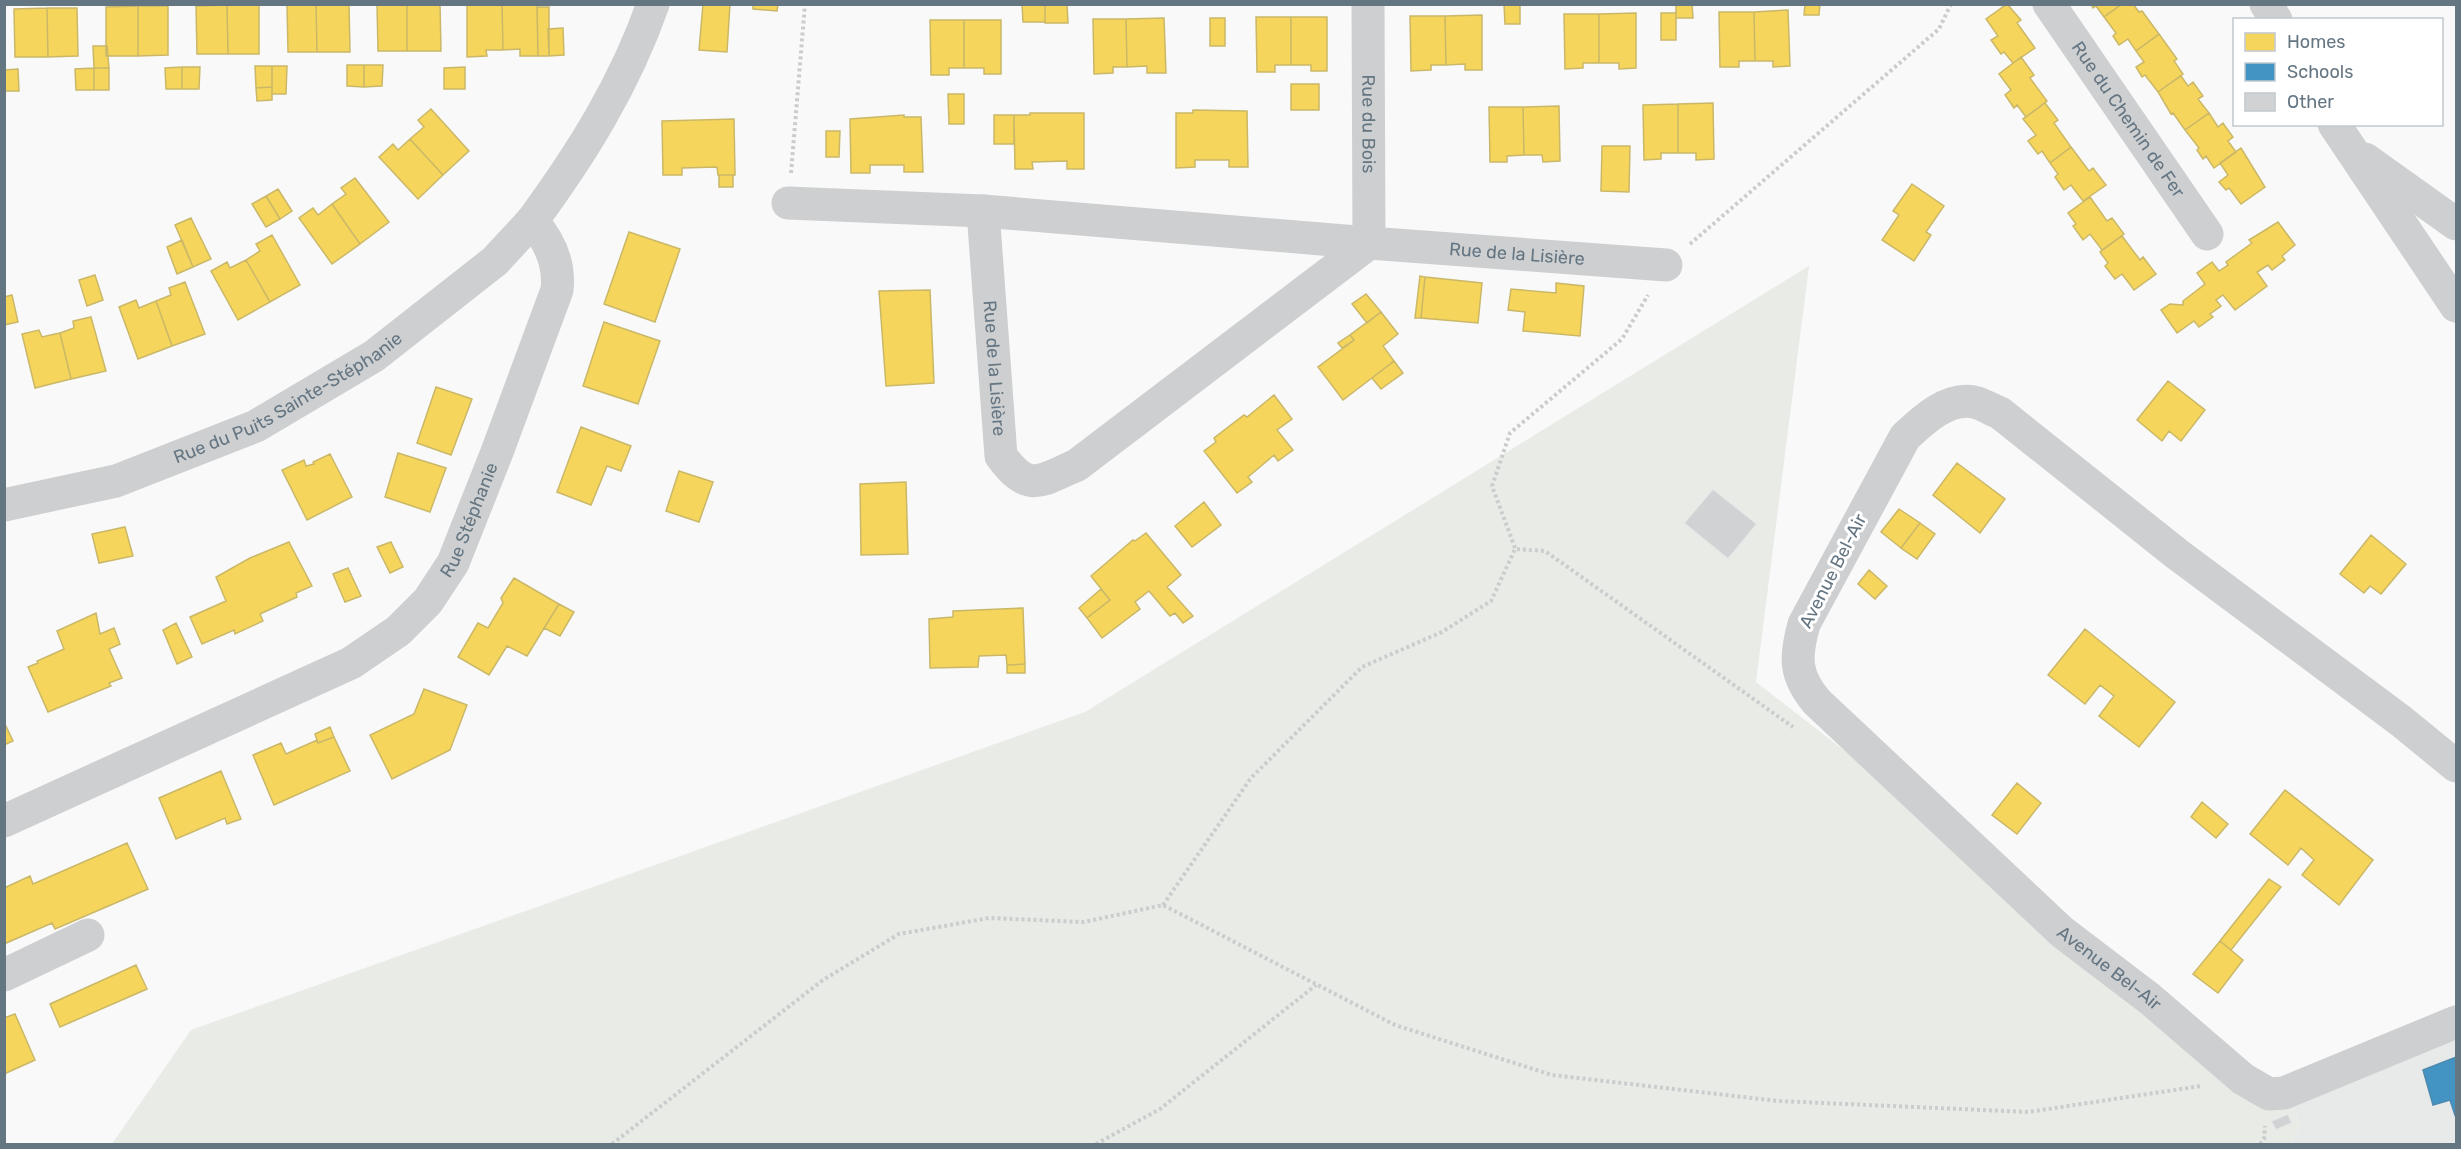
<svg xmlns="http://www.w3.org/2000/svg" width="2461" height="1149" viewBox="0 0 2461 1149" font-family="Rubik,sans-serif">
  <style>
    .built { fill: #e8e9e9 }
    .green { fill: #e8ebe6 }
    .homes { fill: #f6d55c; stroke: #cab868; stroke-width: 1.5 }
    .schools { fill: #4393c3; stroke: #4d8ab0; stroke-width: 1.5 }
    .building { fill: #d0d2d3; stroke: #e8e8e8; stroke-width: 1.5 }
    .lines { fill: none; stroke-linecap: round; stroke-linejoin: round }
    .path { stroke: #cbcccd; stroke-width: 4; stroke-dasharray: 3 3; stroke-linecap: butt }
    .minor { stroke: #cecfd0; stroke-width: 33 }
    .labels { text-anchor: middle; stroke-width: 6; stroke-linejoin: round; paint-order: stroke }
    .street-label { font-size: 18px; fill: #657683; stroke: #fff }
  </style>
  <rect width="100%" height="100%" fill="#f9f9f9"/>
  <path class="built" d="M2456,1030V1144H2291L2299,1128L2293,1099Z"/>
  <path class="green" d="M1809,266L1756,682L2293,1099L2299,1128L2291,1144H112L191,1030L1085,712Z"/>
  <path class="homes" d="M287,4H316L317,52H288Z
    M316,4H349L350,52H317Z
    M377,4H407V51H378Z
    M407,4H440L441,51H407Z
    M467,4H502L503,50H486L487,56L467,57Z
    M502,4H537L538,56H520V49L503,50Z
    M703,4H730L727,52L699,50Z
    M753,4H778L777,11L753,9Z
    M1022,4H1045V22H1023Z
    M1045,4H1067L1068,23H1045Z
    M1504,4H1520V24H1505Z
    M1676,4H1692L1693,18H1676Z
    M1805,4H1820L1819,15H1804Z
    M2007,4L2021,20L2017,23L2035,48L2013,63L2004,52L2001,54L1991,40L1998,36L1986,19Z
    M2091,4H2122L2104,17L2096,6L2093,8Z
    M2122,4H2133L2139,12L2142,11L2159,34L2136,51L2128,39L2119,45L2113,36L2116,33L2104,17Z
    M227,5L228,54H197L196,6Z
    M227,5H259V54H228Z
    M138,6H168V55L138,56Z
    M138,6V56H106V7Z
    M537,7H549V56H538Z
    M47,8H77L78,56L48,57Z
    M47,8L48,57H15L14,9Z
    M1788,10L1790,66L1773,67V61H1755L1754,12Z
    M1719,12H1754L1755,61H1739V67H1720Z
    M1636,13V68L1619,69V63H1599V14Z
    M1661,13H1676V40H1661Z
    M1564,14H1599V63H1583V68L1565,69Z
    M1482,15V70H1465V64L1446,65L1445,16Z
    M1410,16H1445L1446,65H1431V70L1411,71Z
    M1256,17H1291V65H1275V72H1257Z
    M1291,17H1327V71H1311V65H1291Z
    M1164,18L1166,73H1147V66L1127,67L1126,19Z
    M1210,18H1225V46H1210Z
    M1093,19H1126L1127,67H1113V73L1094,74Z
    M930,20H964V68H949V75H931Z
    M964,20H1001V74H984V68H964Z
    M563,28L564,55L549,56L548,29Z
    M2159,34L2177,59L2174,61L2183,74L2158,92L2145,75L2142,77L2136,67L2144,62L2136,51Z
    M93,46H107L109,68H94Z
    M2021,57L2034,75L2030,78L2047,101L2026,117L2017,105L2014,108L2005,95L2011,90L1999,74Z
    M347,65H364V87L347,86Z
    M364,65H383L382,86L364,87Z
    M255,66H272V87L256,88Z
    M272,66H287L286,94H272Z
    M182,67H200L199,89H182Z
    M182,67V89H166L165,68Z
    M465,67V89H444V68Z
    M94,68H109V90H94Z
    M94,68V90H76L75,69Z
    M18,69L19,91H4V70Z
    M2181,76L2188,86L2193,82L2203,96L2198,99L2209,113L2185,130L2173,113L2171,114L2158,92Z
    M1291,84H1319V110H1291Z
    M272,87V100L257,101L256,88Z
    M948,94H964V124H949Z
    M1713,103L1714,159L1696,160V153H1678V104Z
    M2045,103L2058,120L2054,123L2071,147L2050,163L2042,151L2038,154L2028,141L2036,135L2023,119Z
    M1678,104V153H1661V159L1644,160L1643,105Z
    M1559,106L1560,161L1543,162L1542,155H1524L1523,107Z
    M1489,107H1523L1524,155L1507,156V162H1490Z
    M431,109L469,151L443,175L410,139L424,127L418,120Z
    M1193,110L1247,111L1248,167H1229V160H1195V167L1176,168V113H1193Z
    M1030,113H1084V169H1067V161L1032,162L1033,169H1015L1014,115H1030Z
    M2209,113L2218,127L2223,123L2233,137L2228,141L2236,152L2214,168L2206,156L2203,159L2197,150L2199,148L2185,130Z
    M904,115V117H921L923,172H904V165H870V173H851L850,119Z
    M994,115H1014V144H994Z
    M734,119L735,175H718L717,167L682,168V175H663L662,121Z
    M826,131H840L839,157H826Z
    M410,139L443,175L418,199L379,157L393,144L398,150Z
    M1602,146H1630L1629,192L1601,191Z
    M2071,147L2089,171L2093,168L2106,185L2083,201L2071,185L2064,190L2055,177L2058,174L2050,163Z
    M2241,148L2265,187L2241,204L2229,188L2226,190L2219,182L2228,175L2220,163Z
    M719,175H733V187H719Z
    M355,178L389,222L360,244L332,204L346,194L341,188Z
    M1912,184L1944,206L1926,232L1931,235L1914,261L1882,240L1899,215L1893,211Z
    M278,189L292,211L280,219L266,196Z
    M266,196L280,219L266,227L252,204Z
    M2090,197L2107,221L2112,218L2124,234L2102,250L2090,234L2083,240L2073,226L2076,224L2068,213Z
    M332,204L360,244L332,264L299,218L313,208L318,215Z
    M191,218L211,259L193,267L175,225Z
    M2278,222L2295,245L2282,256L2285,260L2272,270L2268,265L2257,272L2267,286L2235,310L2223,295L2216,300L2221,306L2210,314L2213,317L2199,327L2194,321L2177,333L2161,310L2170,304L2183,305V301L2205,284L2197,273L2212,262L2219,271L2228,265L2226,262L2252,243L2249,240Z
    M629,232L680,249L655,322L604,304Z
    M272,235L300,285L270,302L246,260L260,251L256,244Z
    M2122,236L2140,260L2143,257L2156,274L2134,290L2122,274L2115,279L2105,266L2108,263L2100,252Z
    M182,240L193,267L177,274L167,247Z
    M246,260L270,302L238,320L211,271L227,262L230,268Z
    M95,275L103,300L87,306L79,280Z
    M1420,276L1425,277L1421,318H1415Z
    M1425,277L1482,283L1478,323L1421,318Z
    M185,282L205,334L172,346L156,301L171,295L169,288Z
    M1556,283L1584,286L1580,336L1523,331L1525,312L1508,310L1511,289L1556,293Z
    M930,290L934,383L886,386L879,291Z
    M1366,294L1381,312L1367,323L1352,304Z
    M12,295L18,322L4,325V297Z
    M136,300L139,308L156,301L172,346L138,359L119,307Z
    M1381,312L1398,334L1383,346L1394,361L1343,400L1318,367L1354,340L1350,335Z
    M91,317L106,371L71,379L60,333L74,328L73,321Z
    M604,322L660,341L638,404L583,386Z
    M39,330L42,337L60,333L71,379L35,388L22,334Z
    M1350,335L1354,340L1342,348L1338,343Z
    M1394,361L1403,373L1381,389L1372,378Z
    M2168,381L2205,410L2181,441L2169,431L2162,441L2137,420Z
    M436,387L472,399L451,455L417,443Z
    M1274,395L1292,419L1277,430L1293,450L1278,461L1274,455L1248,477L1252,482L1237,493L1204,451L1216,442L1214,438L1244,415L1247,417Z
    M581,427L631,446L621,471L607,466L591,505L557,492Z
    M398,453L446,468L430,512L385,497Z
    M330,454L352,497L307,520L282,470L304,460L306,466L314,464L313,462Z
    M1957,463L2005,499L1980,533L1933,495Z
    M679,471L713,482L699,522L666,511Z
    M906,482L908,554L861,555L860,484Z
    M1204,502L1221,525L1192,547L1175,526Z
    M1899,509L1920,523L1901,548L1881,532Z
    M1920,523L1935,534L1917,559L1901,548Z
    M125,527L133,556L99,563L92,534Z
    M1146,533L1181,575L1167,587L1193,616L1183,623L1175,613L1170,616L1149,591L1135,602L1140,609L1102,638L1087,618L1110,600L1091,576L1133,540L1135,541Z
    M2371,535L2406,564L2381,594L2370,586L2364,593L2340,574Z
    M289,542L312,586L296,593L297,597L260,614L263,621L235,634L234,630L202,644L190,617L226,601L216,577L250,558Z
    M391,542L403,567L390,573L377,547Z
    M348,568L361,596L345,602L333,574Z
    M1869,570L1887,586L1875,599L1858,584Z
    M514,578L559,604L527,656L507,646L489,675L458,657L478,623L488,628L503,603L501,598Z
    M1101,589L1110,600L1087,618L1079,608Z
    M559,604L574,612L560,636L544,628Z
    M1023,608L1025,664L1007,665L1006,655L979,656L978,667L930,668L929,619L953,617V611Z
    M96,613L100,634L114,628L120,644L109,649L122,678L109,683L111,686L48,712L28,667L38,663L37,661L64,649L57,631Z
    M176,623L192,657L177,664L163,630Z
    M2085,629L2175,702L2139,747L2099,716L2114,696L2100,685L2085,704L2048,675Z
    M1025,664V673H1007V665Z
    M424,689L467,705L450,750L392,779L370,735L414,714Z
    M4,722L13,741L4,745Z
    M330,727L334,737L318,743L315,734Z
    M334,737L350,771L274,805L253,755L281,743L286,754L317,740L318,743Z
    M221,771L241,819L227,824L225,818L176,839L159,798Z
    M2017,783L2041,803L2017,834L1992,815Z
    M2285,790L2373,860L2339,905L2302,875L2314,860L2301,848L2288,865L2250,834Z
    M2202,802L2228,824L2216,838L2191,817Z
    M127,843L148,889L55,929L52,923L4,944V888L30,876L33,884Z
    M2269,879L2281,887L2231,950L2220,941Z
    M2220,941L2243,960L2218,993L2193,974Z
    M136,965L147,989L60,1027L50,1004Z
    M15,1014L35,1060L4,1074V1018Z"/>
  <path class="schools" d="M2456,1057V1114L2455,1115L2450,1100L2433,1105L2423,1070Z"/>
  <path class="building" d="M1713,489L1757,524L1728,559L1684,523Z
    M2288,1114L2292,1123L2276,1130L2271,1121Z"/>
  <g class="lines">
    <path class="path" d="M791,173L805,4
      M1690,244L1939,29L1951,4
      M1515,548L1492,486L1510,433L1622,339L1648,295
      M1163,905L1251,778L1362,667L1442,632L1491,601L1515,549L1545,551L1793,727
      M612,1144L823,980L899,934L989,918L1084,922L1163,905L1395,1025L1552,1075L1778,1101L2028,1112L2201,1086
      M1096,1144L1160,1109L1316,985
      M2260,1144L2264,1139L2265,1126"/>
    <g class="minor">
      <path id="s1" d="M1368,4L1369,243L983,211L1001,456C1029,494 1040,481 1077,465L1369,243L1666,265"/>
      <path id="s2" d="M2049,4L2207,234"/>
      <path d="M2266,4L2276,20"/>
      <path d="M2334,124L2456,306"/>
      <path d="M2365,159L2456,224"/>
      <path d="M788,203L983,211"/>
      <path id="s3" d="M4,505L116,481L256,426L374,356L495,261L532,221"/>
      <path id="s4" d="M2456,766L2401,721L2177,554L2000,413C1992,410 1983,404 1974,402C1947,397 1922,421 1905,437L1804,624C1795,657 1794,675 1817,702L2062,932L2150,999L2243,1079L2269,1094L2284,1093L2456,1022"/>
      <path id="s5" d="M4,821L351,663L398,631L428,601L453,563L497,452L557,290C560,263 550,241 532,221C582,153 625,84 653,4"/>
      <path d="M4,975L88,935"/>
    </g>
  </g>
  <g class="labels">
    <g class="street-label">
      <text dy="6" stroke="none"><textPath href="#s2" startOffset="140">Rue du Chemin de Fer</textPath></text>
      <text dy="6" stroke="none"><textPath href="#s1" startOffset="120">Rue du Bois</textPath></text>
      <text dy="6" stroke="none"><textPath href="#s1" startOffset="1476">Rue de la Lisière</textPath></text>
      <text dy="6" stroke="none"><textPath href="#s1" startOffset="784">Rue de la Lisière</textPath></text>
      <text dy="6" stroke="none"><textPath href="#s3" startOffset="306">Rue du Puits Sainte-Stéphanie</textPath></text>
      <text dy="6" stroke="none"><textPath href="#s5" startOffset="572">Rue Stéphanie</textPath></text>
      <text transform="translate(1833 571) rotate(-63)" y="6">Avenue Bel-Air</text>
      <text dy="6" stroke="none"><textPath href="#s4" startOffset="1377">Avenue Bel-Air</textPath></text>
    </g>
  </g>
  <rect width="2461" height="1149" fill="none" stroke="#657683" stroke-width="12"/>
  <rect x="2233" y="18" width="210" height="108" fill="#ffffff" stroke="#c1c8cd" stroke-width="1.5"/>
  <rect x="2245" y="33" width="30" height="18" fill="#f6d55c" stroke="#c1c8cd" stroke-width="1.5"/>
  <text x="2287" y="48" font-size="18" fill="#657683">Homes</text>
  <rect x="2245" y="63" width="30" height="18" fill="#4393c3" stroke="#c1c8cd" stroke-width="1.5"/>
  <text x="2287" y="78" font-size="18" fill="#657683">Schools</text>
  <rect x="2245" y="93" width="30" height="18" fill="#d0d2d3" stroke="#c1c8cd" stroke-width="1.5"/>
  <text x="2287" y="108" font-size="18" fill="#657683">Other</text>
</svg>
